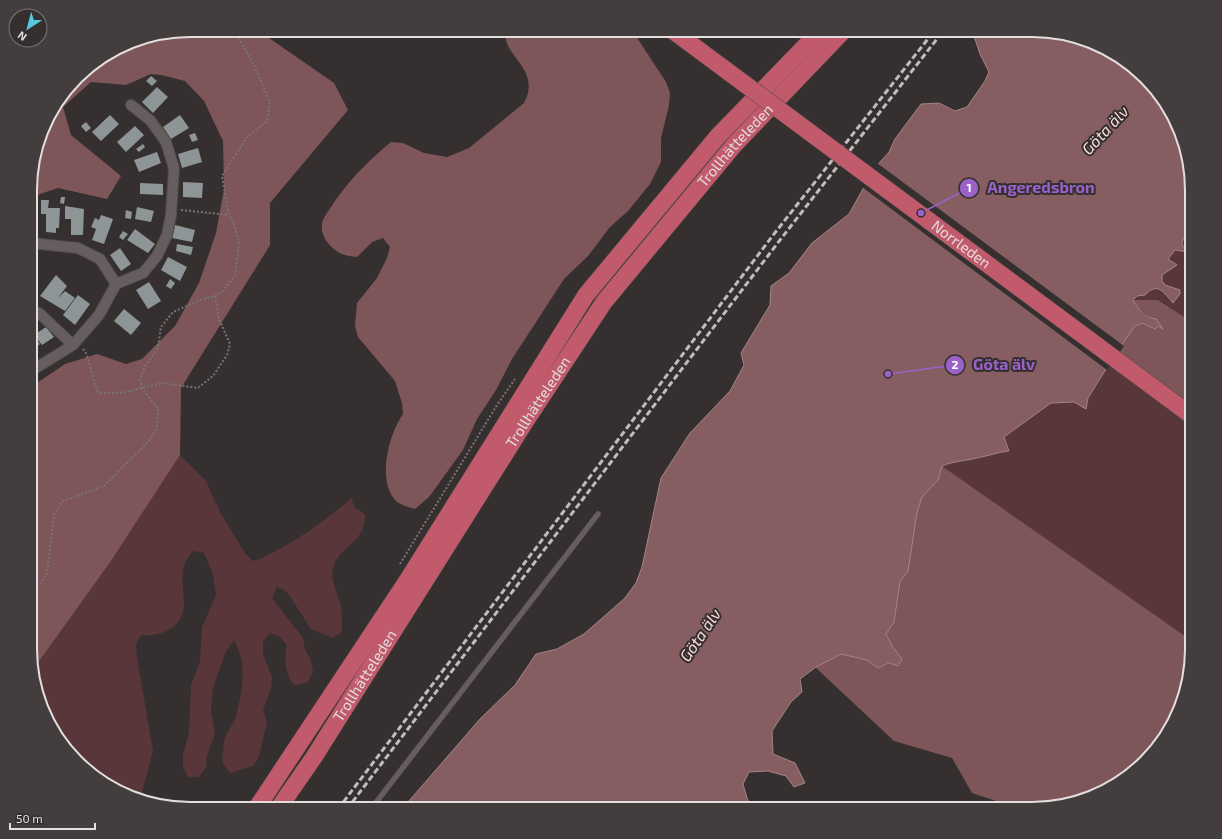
<svg xmlns="http://www.w3.org/2000/svg" width="1222" height="839" viewBox="0 0 1222 839" font-family="'Exo 2',sans-serif">
  <style>
    .green { fill: #59363a }
    .forest { fill: #7e565a }
    .water { fill: #865e62; stroke: #a28588 }
    .pier { fill: #352f2f }
    .building { fill: #8d9596 }
    .lines { fill: none; stroke-linecap: round; stroke-linejoin: round }
    .service-casing { stroke: #504b4b; stroke-width: 6 }
    .minor-casing { stroke: #504b4b; stroke-width: 12 }
    .trunk-casing { stroke: #504b4b; stroke-width: 18 }
    .path { stroke: #797474; stroke-width: 2; stroke-dasharray: 2 2; stroke-linecap: butt }
    .service { stroke: #655d5e; stroke-width: 5 }
    .minor { stroke: #655d5e; stroke-width: 10 }
    .trunk { stroke: #c15a6a; stroke-width: 17 }
    .rail { stroke: #c1bcbc; stroke-width: 3; stroke-dasharray: 6 3; stroke-linecap: butt }
    .trunk-bridge-casing { stroke: #504b4b; stroke-width: 18; stroke-linecap: butt }
    .trunk-bridge { stroke: #c15a6a; stroke-width: 17 }
    .labels { text-anchor: middle; stroke-width: 4; stroke-linejoin: round; paint-order: stroke }
    .street-label { font-size: 15px; fill: #e3dfdf; stroke: #352f2f }
    .water-label { font-size: 16px; font-style: italic; fill: #fadcde; stroke: #352f2f }
    .rim { fill: none; stroke: #e3dfdf; stroke-width: 2 }
    .leader { fill: none; stroke: #9a62c9; stroke-width: 1.5 }
    .callout-dot { fill: #9a62c9; stroke: #352f2f; stroke-width: 1.5 }
    .mark-label { font-size: 12px; text-anchor: middle; font-weight: bold; fill: #fff }
    .callout-label { font-size: 16px; text-anchor: middle; font-weight: bold; fill: #9a62c9; stroke: #352f2f; stroke-width: 4; stroke-linejoin: round; paint-order: stroke }
  </style>
  <rect width="100%" height="100%" fill="#352f2f"/>
  <path class="green" d="M1192,230V322L1160,301L1133,300L1137,296L1145,295C1158,281 1164,293 1173,303L1176,300L1173,288L1165,285L1161,281L1162,275L1168,272V259L1175,250L1181,251C1183,243 1183,235 1192,230Z
    M1111,361L1192,406V641L942,466C954,461 965,461 977,458C988,456 997,452 1009,451L1004,437L1051,403L1074,402L1086,408L1088,398Z
    M180,455L206,481L220,512L245,553L253,561C278,554 332,517 351,498L355,508L365,514C365,545 340,544 333,568C329,580 340,596 341,607C342,615 342,624 342,632L333,638L311,629L287,592L277,587L272,598L303,638L305,650L311,660L313,672L307,683L294,685C285,673 284,660 287,645L280,637L270,633L263,642V654L272,677L271,689L263,710L267,722L259,757L253,766L230,773L222,762C223,754 223,746 225,738C228,730 234,724 236,716C242,693 248,662 234,641L226,651L213,687L211,711L215,734L207,756L206,767L199,777H188L183,767V755L189,732L191,685L200,662L202,627L216,595L213,574L204,553L193,551C188,557 184,563 183,570C181,581 184,594 184,605C183,628 161,637 141,635L136,645L137,658L153,751L141,796L138,800L93,776L51,729L32,671L111,561Z"/>
  <path class="forest" d="M190,30H262L269,38L334,83L348,110L270,203V245L181,388L180,455L111,561L32,671L31,387L65,364L97,354L126,364L142,359L175,326L199,283L216,233L224,189L223,141L204,101L185,81L161,75L151,74L126,85L91,82L63,107L71,135L121,176L107,199L58,188L37,195L31,190V169L47,119L84,70L129,42Z
    M507,30H632L666,82L670,93L669,105L661,138V162L650,184L628,211L610,227L588,256L564,279L512,359L496,390L477,419L463,450L429,497L415,509C408,507 400,505 395,500C377,479 389,434 403,414L402,403L395,381L358,337L355,326L357,303L377,278L387,258L390,247L383,238L372,242L357,257C344,256 336,253 328,243C323,237 320,228 323,220C325,216 328,211 331,207C347,182 368,161 391,142L403,143L424,153L447,157L469,148L524,103C543,67 498,55 507,30Z
    M1133,300H1158L1192,322V406L1111,361L1134,327L1142,323L1154,329L1157,326L1163,329L1137,307Z
    M942,466L1192,641V659L1183,701L1159,746L1103,792L1032,809H1004L1002,803L972,793L952,758L894,741L815,667L841,654L867,660L878,668L902,659L892,646L886,634L894,622L900,581L908,571L916,512L922,497L938,480Z"/>
  <path class="water" d="M972,30H1042L1084,39L1129,63L1171,110L1192,180V230C1188,232 1182,239 1182,244C1183,246 1186,249 1188,252L1175,250L1168,259L1177,265L1162,275V281L1165,285L1180,290V294L1173,303C1164,293 1158,281 1145,295L1137,296L1133,300C1138,309 1145,318 1156,319L1163,329L1158,326L1155,329L1142,323L1134,327L1111,361L1088,398L1086,409L1074,402L1051,403L1004,437L1009,451C998,452 988,456 977,458C965,461 954,461 942,466L938,480L922,497L917,512L908,571L900,582L894,622L886,634L892,646L902,659L898,666L889,663L878,668L867,660L841,654L816,667L800,679L802,692L791,702L772,731L773,754L795,763L805,783L794,787L786,776L768,771L749,772L743,784L747,798L752,809H402L480,719L515,685L536,654L557,649L584,634L625,598L636,583L642,567L661,478L690,433L730,391L744,365L741,353L770,305L771,286L789,273L812,243L849,214L874,169L889,152L895,139L921,104L939,103L955,111L967,107L985,81L989,72L980,54Z"/>
  <path class="pier" d="M877,163L1124,346L1107,370L862,187Z"/>
  <path class="building" d="M151,76L157,81L152,86L146,81Z
    M157,87L168,97L153,113L142,102Z
    M110,115L119,124L101,141L92,132Z
    M180,115L189,128L171,139L163,127Z
    M86,122L91,128L86,132L81,126Z
    M135,126L144,135L126,152L117,142Z
    M195,133L198,140L192,142L189,135Z
    M143,144L145,147L139,152L136,149Z
    M198,148L202,162L182,168L178,154Z
    M157,152L161,163L139,172L134,160Z
    M183,182L203,183L202,198L183,197Z
    M140,183L163,184V195L140,194Z
    M61,197H65L64,204L60,203Z
    M41,200H49L48,208H60L59,228H56V233L46,232V214H41Z
    M65,206L84,209L83,235H71V219H65Z
    M137,207L154,211L151,222L135,219Z
    M126,210L132,212L131,219L125,218Z
    M101,215L113,219L104,244L92,240L96,229L91,227L95,218L99,220Z
    M175,225L195,230L192,242L172,238Z
    M135,229L155,244L148,253L127,240Z
    M123,231L128,234L123,240L119,237Z
    M177,244L193,247L191,255L176,251Z
    M120,248L131,264L121,271L110,255Z
    M168,257L187,267L180,281L161,270Z
    M56,275L67,286L58,298L65,291L75,298L65,311L40,296Z
    M170,279L175,283L171,289L166,286Z
    M149,282L161,301L148,309L136,290Z
    M78,295L90,304L75,325L63,315Z
    M124,309L141,323L131,335L114,321Z
    M46,327L54,337L42,345L34,335Z
    M31,333L40,344L34,349L31,345Z"/>
  <g class="lines">
    <defs>
      <path id="service" d="M371,809L598,514"/>
      <path id="minor" d="M31,243L78,248L100,259L116,284L143,273L157,256L167,235L171,215L174,168L166,142L150,120L131,105
        M31,312L39,313L73,345
        M31,371L73,345L99,315L116,284"/>
      <g id="trunk">
        <path d="M256,809L407,581L586,295L718,136L821,30"/>
        <path id="s1" d="M278,809L314,757L525,422L604,302L734,145L844,30"/>
      </g>
    </defs>
    <use href="#service" class="service-casing"/>
    <use href="#minor" class="minor-casing"/>
    <use href="#trunk" class="trunk-casing"/>
    <path class="path" d="M181,210L229,215
      M83,349C91,357 91,381 99,393H121L162,383L198,388L213,376L227,355L230,344L219,319L215,296
      M400,564L497,405L515,379
      M31,598L47,573L54,515L63,501L104,486L150,440L157,428L158,408L143,390L140,380L145,366L158,348L161,327L173,312L198,301L215,296L223,291L235,275L239,243L234,224L229,215L222,176L247,137L267,121L270,103L255,67L236,33L233,30"/>
    <use href="#service" class="service"/>
    <use href="#minor" class="minor"/>
    <use href="#trunk" class="trunk"/>
    <path class="rail" d="M338,809L774,234L935,30
      M347,809L780,240L944,30"/>
    <defs>
      <g id="trunk-bridge">
        <path id="s2" d="M672,30L1192,416"/>
      </g>
    </defs>
    <use href="#trunk-bridge" class="trunk-bridge-casing"/>
    <use href="#trunk-bridge" class="trunk-bridge"/>
  </g>
  <g class="labels">
    <g class="street-label">
      <text dy="5" stroke="none"><textPath href="#s1" startOffset="807">Trollhätteleden</textPath></text>
      <text dy="5" stroke="none"><textPath href="#s2" startOffset="360">Norrleden</textPath></text>
      <text dy="5" stroke="none"><textPath href="#s1" startOffset="483">Trollhätteleden</textPath></text>
      <text dy="5" stroke="none"><textPath href="#s1" startOffset="159">Trollhätteleden</textPath></text>
    </g>
    <g class="water-label">
      <text transform="translate(1105 130) rotate(-47)" y="6">Göta älv</text>
      <text transform="translate(700 635) rotate(-56)" y="6">Göta älv</text>
    </g>
  </g>
  <path d="M0 0H1222V839H0ZM190 37H1032A153 153 0 0 1 1185 190V649A153 153 0 0 1 1032 802H190A153 153 0 0 1 37 649V190A153 153 0 0 1 190 37Z" fill="#433d3d" fill-rule="evenodd"/>
  <path class="rim" d="M190 37H1032A153 153 0 0 1 1185 190V649A153 153 0 0 1 1032 802H190A153 153 0 0 1 37 649V190A153 153 0 0 1 190 37Z"/>
  <path class="leader" d="M921 213L969 188M888 374L955 365"/>
  <g class="callout-dot">
    <circle cx="921" cy="213" r="4"/>
    <circle cx="888" cy="374" r="4"/>
    <circle cx="969" cy="188" r="10"/>
    <circle cx="955" cy="365" r="10"/>
  </g>
  <g class="mark-label">
    <text x="969" y="192">1</text>
    <text x="955" y="369">2</text>
  </g>
  <g class="callout-label">
    <text x="1041" y="193">Angeredsbron</text>
    <text x="1004" y="370">Göta älv</text>
  </g>
  <g transform="translate(28 28) rotate(216)"><circle r="19" fill="#352f2f" stroke="#7b7575"/>
  <path d="M0-3L7 15L0 10L-7 15Z" fill="#55cade"/>
  <text y="-6" font-size="11" font-weight="bold" text-anchor="middle" fill="#e3dfdf">N</text>
  </g>
  <path d="M10 823v6h85v-6" fill="none" stroke="#e3dfdf" stroke-width="2"/>
  <text x="16" y="823" font-size="12" fill="#e3dfdf" stroke="#352f2f" stroke-width="3" paint-order="stroke">50 m</text>
</svg>
